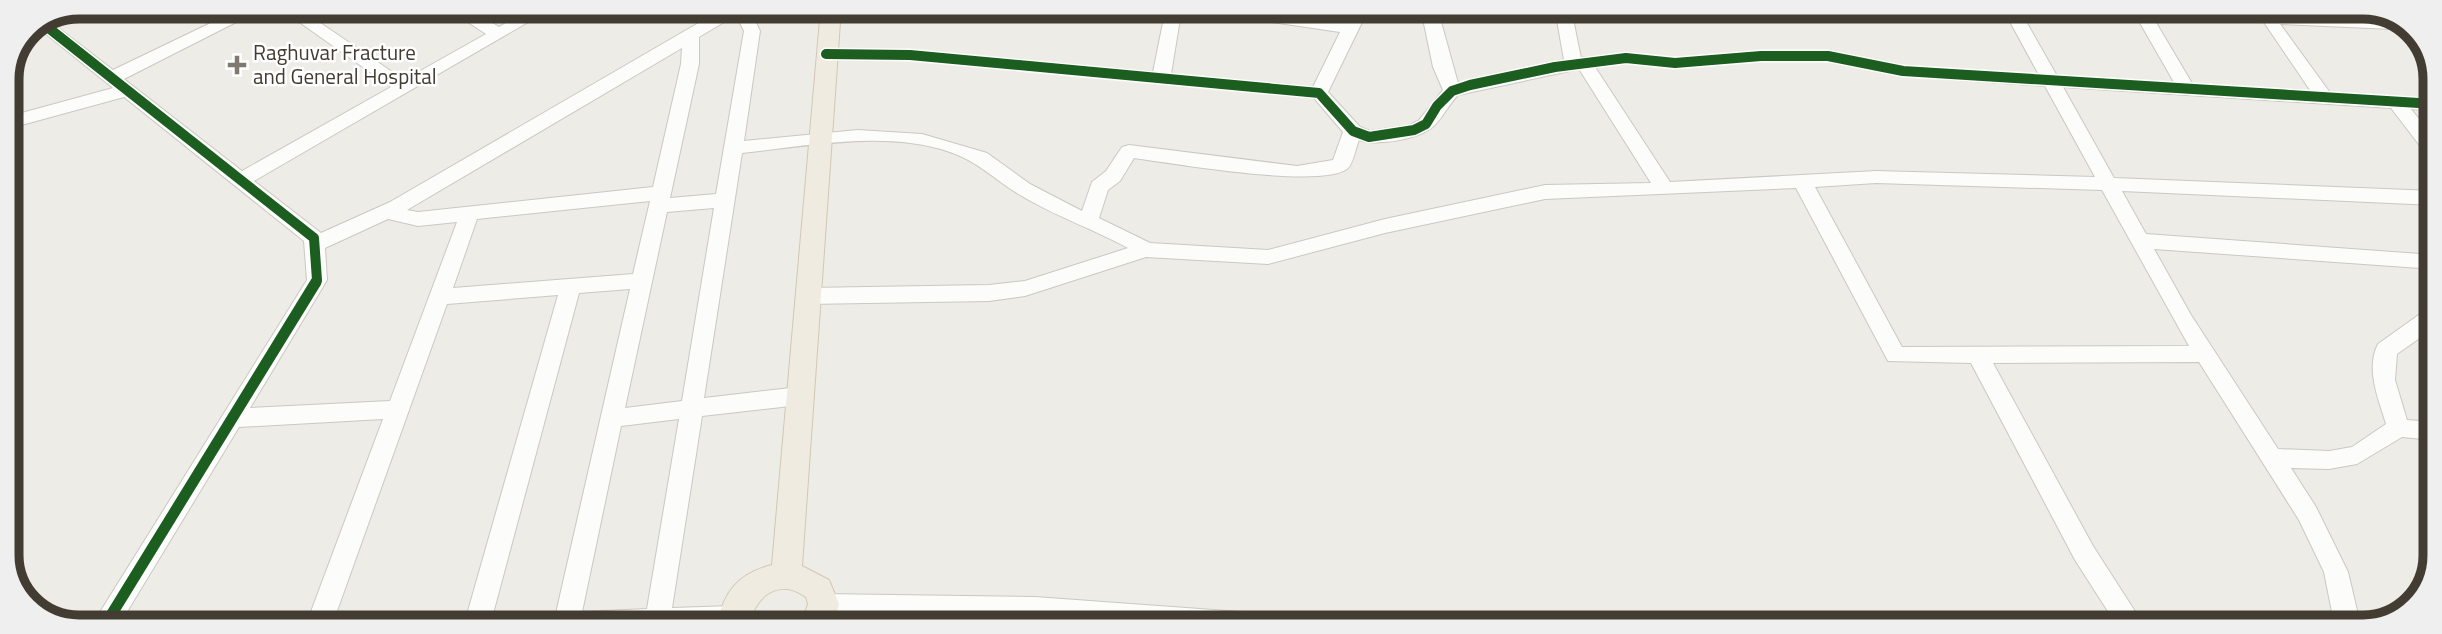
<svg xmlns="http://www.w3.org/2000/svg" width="2442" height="634" viewBox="0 0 2442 634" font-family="'Titillium Web',sans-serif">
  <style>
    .green { fill: #dceac4 }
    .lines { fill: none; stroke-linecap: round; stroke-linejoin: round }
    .minor-casing { stroke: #cac8c2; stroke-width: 2 }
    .major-casing { stroke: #d1c8b3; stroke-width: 2 }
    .minor { fill: #fcfcfb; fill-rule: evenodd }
    .major { fill: #f0ebe1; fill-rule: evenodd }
    .cycleway-far1-casing { stroke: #fff; stroke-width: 13 }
    .cycleway-casing { stroke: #fff; stroke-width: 16 }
    .cycleway-far1 { stroke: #1b5e20; stroke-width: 10 }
    .cycleway { stroke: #1b5e20; stroke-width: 11 }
    .poi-dot { fill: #7f7a71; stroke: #fff; stroke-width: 2.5 }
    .labels { text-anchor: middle; stroke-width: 5; stroke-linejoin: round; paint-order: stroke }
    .poi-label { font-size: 21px; fill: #433c32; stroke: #fff; text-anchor: start }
    .rim { fill: none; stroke: #433c32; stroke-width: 9 }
  </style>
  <rect width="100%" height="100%" fill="#eeece6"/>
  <path class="green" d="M946,607L1236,626H946Z"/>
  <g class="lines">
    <defs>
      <path id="minor" d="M244,7H266L124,79L242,171L391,87L278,7H297L404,80L486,34L445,7H466L499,27L533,7H554L254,181L321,233L390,202L702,21L680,8H700L714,14L726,8H749L760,31L744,141L858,130L922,134L987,153L1030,184L1082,211L1092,182L1106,171L1122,147L1129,145L1297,166L1333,160L1343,132L1314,98L910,60L826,59L817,54L826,49L910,50L1153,72L1166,8H1247L1345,23L1353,8H1369L1328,92L1360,127L1370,131L1410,125L1419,120L1443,90L1433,67L1422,14L1412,8L1438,11L1458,83L1564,60L1555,9H1571L1581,58L1626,53L1675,58L1761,51H1828L1903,66L2039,75L2003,9H2019L2057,76L2175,84L2132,9H2148L2193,85L2312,93L2255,9H2269L2272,13L2399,20L2414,30L2280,24L2331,94L2435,98V110L2411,109L2435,139L2434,157L2427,155L2391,108L2063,87L2114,178L2434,191V205L2122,191L2146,234L2434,255V269L2154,249L2191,315L2278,449L2329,451L2352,447L2386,424C2379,400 2365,369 2378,344L2420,314L2434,312V328L2397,354L2395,380L2407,420L2433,422V440L2402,437L2357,464L2329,469L2291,468L2316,507L2348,572L2361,627H2335L2324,572L2299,520L2199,362L1993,363L2093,546L2145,627H2118L2075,560L1971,363L1888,361L1796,188L1545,199L1385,233L1268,264L1146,257L1025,296L989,301L807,304L800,301L797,296L800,291L807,288L989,285L1025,281L1128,248C1095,230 1060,218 1027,199C999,184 980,162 950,152C885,130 808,146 742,153L704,398L799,387L807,390L810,396L807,402L799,405L702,416L672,608L733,606L742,609L746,617L742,625H513L517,617L556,613L630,289L579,293L490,625H464L558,295L447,304L332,625H306L383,419L239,427L119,625H92L307,280L304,241L124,97L7,129V117L113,88L35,25L48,20L113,70ZM1181,13L1225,15L1340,32L1313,87L1171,74ZM736,15L744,31L716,194L670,198L699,64V37ZM682,48L681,64L653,187L418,212L407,210ZM1761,61H1828L1903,76L2045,86L2095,177L1876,171L1670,182L1595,67L1626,63L1675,68ZM1579,69L1651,183L1545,185L1385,219L1268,250L1150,243L1099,218L1108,190L1120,181L1134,158C1171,163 1320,189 1347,169C1353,165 1356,147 1359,140C1376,146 1414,140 1430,129C1439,124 1449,104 1458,95ZM1876,183L2102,190L2189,346L1902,347L1815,187ZM650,201L633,274L453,288L477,219ZM714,208L682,401L625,408L667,212ZM388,219L418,226L457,222L390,401L250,408L327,280L325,248ZM679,419L647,609L582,612L621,426Z
        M823,594L1035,597L1281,615L1290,618L1294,626C1137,626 980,618 823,616L814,613L810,605L814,597Z"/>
      <path id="major" d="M821,8H841L802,566L829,580L839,604L833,625H801L808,604L806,597C778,577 755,597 749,625H717C723,593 738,573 772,565Z"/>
    </defs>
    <use href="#minor" class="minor-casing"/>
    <use href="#major" class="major-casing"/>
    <use href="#minor" class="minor"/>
    <use href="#major" class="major"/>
    <defs>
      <path id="cycleway-far1" d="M41,22L314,238L317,280L315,284
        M826,54L910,55L1319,93L1353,131L1369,137L1414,130L1426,124L1437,106L1452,91L1470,85L1555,67L1626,58L1675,63L1761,56H1828L1903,71L2435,104"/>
      <path id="cycleway" d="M105,625L316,282"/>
    </defs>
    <use href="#cycleway-far1" class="cycleway-far1-casing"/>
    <use href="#cycleway" class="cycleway-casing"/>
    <use href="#cycleway-far1" class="cycleway-far1"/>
    <use href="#cycleway" class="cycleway"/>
  </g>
  <path class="poi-dot" d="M233.5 54.5h7v7h7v7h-7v7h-7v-7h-7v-7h7z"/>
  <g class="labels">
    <g class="poi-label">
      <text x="253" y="60">Raghuvar Fracture<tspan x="253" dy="24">and General Hospital</tspan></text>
    </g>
  </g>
  <path d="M0 0H2442V634H0ZM79 19H2363A60 60 0 0 1 2423 79V555A60 60 0 0 1 2363 615H79A60 60 0 0 1 19 555V79A60 60 0 0 1 79 19Z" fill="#f0efef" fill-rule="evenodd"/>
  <path class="rim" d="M79 19H2363A60 60 0 0 1 2423 79V555A60 60 0 0 1 2363 615H79A60 60 0 0 1 19 555V79A60 60 0 0 1 79 19Z"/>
</svg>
